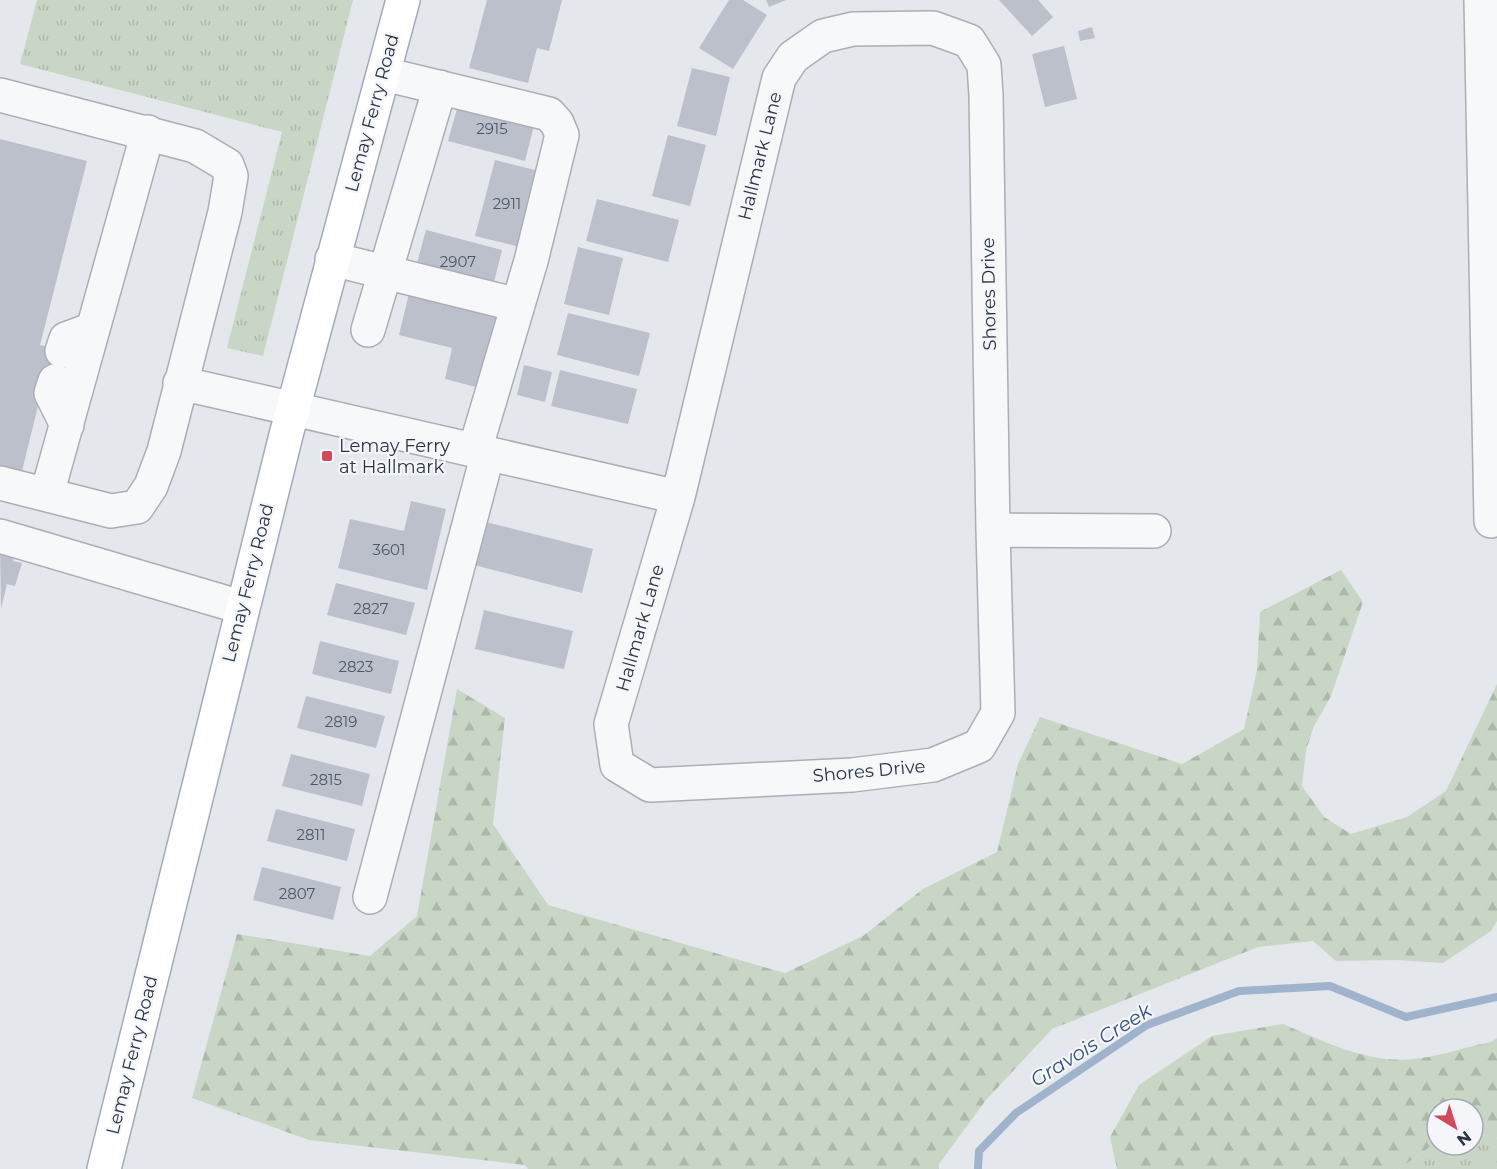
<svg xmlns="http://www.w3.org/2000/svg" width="1497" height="1169" viewBox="0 0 1497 1169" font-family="Montserrat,sans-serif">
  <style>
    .grass { fill: url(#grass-tufts) }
    .forest { fill: url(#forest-firs) }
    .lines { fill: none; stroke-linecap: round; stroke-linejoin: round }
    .stream { stroke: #9fb4cc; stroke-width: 8 }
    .building { fill: #bbc0ca }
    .minor-casing { stroke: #a9aeb7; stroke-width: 36 }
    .major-casing { stroke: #a3abb8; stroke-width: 36 }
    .minor { stroke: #f7f8fa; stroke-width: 33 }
    .major { stroke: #fff; stroke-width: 33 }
    .poi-dot { fill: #d1495b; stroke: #f4f6f9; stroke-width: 2 }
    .labels { text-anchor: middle; stroke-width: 4.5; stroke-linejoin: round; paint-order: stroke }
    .number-label { font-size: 15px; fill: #4f5766 }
    .street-label { font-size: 18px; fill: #2b3445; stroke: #f4f6f9 }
    .poi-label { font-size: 18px; fill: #2b3445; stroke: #f4f6f9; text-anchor: start }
    .water-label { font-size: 20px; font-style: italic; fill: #34527a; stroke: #f4f6f9 }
  </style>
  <defs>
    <pattern id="grass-tufts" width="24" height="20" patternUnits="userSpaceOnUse" patternTransform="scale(1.5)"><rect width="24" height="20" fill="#c9d6c5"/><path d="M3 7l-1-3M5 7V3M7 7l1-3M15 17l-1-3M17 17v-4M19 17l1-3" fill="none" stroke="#adb8ab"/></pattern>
    <pattern id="forest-firs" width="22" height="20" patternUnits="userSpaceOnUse" patternTransform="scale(1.5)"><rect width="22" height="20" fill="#c9d6c5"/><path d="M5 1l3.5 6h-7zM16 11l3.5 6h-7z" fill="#adb8ab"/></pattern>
  </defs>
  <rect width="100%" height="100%" fill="#e4e7ec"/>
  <path class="grass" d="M37,0H353L263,356L227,348L282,132L20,64Z
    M1491,1135L1497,1139V1169H1399L1437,1142V1145H1473V1136Z"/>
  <path class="forest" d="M1341,570L1363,602L1331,696L1314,726L1306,750L1302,786L1324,817L1351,834L1407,817L1446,791L1497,684V921L1491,931L1443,963L1395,960L1336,961L1313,941L1258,947L1052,1029L986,1100L939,1164V1169H528L525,1165L309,1140L192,1098L237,934L370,956L417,916L457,689L505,718L493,824L548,905L785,973L863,936L923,889L997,852L1018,764L1040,717L1182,764L1244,729L1257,670L1260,612Z
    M1283,1024C1323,1041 1368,1064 1413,1059C1438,1057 1465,1047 1491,1042L1497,1038V1139L1491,1135L1473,1136V1109H1437V1142L1399,1169H1117L1110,1137L1139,1085L1212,1036Z"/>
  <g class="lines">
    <path class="stream" d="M978,1169L979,1151L1016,1113L1147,1025L1239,991L1330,986L1406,1017L1497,997"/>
  </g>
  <path class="building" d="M487,0H562L549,51L537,48L528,83L469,68Z
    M729,0H743L767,15L733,69L699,48Z
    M766,0H786L769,7Z
    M999,0H1038L1053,17L1032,36Z
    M1092,27L1095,38L1080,41L1078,31Z
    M1064,46L1077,99L1045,107L1032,54Z
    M692,68L730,77L716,136L677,126Z
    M460,98L536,117L525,161L448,141Z
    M668,135L706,145L690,206L652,196Z
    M0,139L87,161L40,345L75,354L68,384L45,378L22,471L0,466Z
    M495,160L539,171L520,247L475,236Z
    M597,199L679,220L668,262L586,241Z
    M426,230L502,250L491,294L414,274Z
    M578,247L623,258L609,315L564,304Z
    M411,285L500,307L480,388L445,379L452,348L399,335Z
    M568,313L650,333L639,376L557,355Z
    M524,365L552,372L545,402L517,395Z
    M560,370L637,389L628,424L551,406Z
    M411,501L446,509L427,590L338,568L350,519L404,531Z
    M486,522L593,549L582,593L474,565Z
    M0,543L16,547L13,561L22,563L15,586L7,584L1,609Z
    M336,583L415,603L406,635L327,615Z
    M484,610L573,631L564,669L475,649Z
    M320,641L399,661L391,694L312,674Z
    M306,696L385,716L376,748L297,728Z
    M291,754L370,774L362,806L282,786Z
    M276,809L355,829L347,861L267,841Z
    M262,867L341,887L333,920L253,900Z"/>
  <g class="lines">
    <defs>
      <path id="minor" d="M1481,0L1491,521
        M933,28L969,41L984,65L986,95L993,530L998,713L979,746L933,765L852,775L650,785L617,765L611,724L678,497L779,78L793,57L823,36L853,29Z
        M384,74L549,114L557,123L562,135L531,261L475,450
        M0,95L195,146L227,165L231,176L225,212L164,451L151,486L137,507L111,511L0,483
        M332,259L518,305
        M368,330L440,87
        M62,351L66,339L93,329
        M55,381L51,393L67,425
        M180,383L678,497
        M47,494L148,132
        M993,530L1154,531
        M0,536L241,607
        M370,897L488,453"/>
      <path id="major" d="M104,1169L286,435L403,0"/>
    </defs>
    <use href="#minor" class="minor-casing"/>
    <use href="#major" class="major-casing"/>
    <use href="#minor" class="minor"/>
    <use href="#major" class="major"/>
  </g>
  <rect class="poi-dot" x="321" y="450" width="12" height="12" rx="3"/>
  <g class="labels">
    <g class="number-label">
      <text x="492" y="134">2915</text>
      <text x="507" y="209">2911</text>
      <text x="458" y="267">2907</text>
      <text x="389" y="555">3601</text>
      <text x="371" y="614">2827</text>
      <text x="356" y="672">2823</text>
      <text x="341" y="727">2819</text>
      <text x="326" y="785">2815</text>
      <text x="311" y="840">2811</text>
      <text x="297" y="899">2807</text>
    </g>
    <g class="street-label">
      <text transform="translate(372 113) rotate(-75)" y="6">Lemay Ferry Road</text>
      <text transform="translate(760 156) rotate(-76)" y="6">Hallmark Lane</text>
      <text transform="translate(989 294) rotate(-91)" y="6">Shores Drive</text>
      <text transform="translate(248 583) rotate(-76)" y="6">Lemay Ferry Road</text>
      <text transform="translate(640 628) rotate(-74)" y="6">Hallmark Lane</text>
      <text transform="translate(869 771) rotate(-5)" y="6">Shores Drive</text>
      <text transform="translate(132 1055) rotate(-76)" y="6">Lemay Ferry Road</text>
    </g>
    <g class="poi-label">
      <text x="339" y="452">Lemay Ferry<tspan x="339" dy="21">at Hallmark</tspan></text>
    </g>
    <g class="water-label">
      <text transform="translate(1091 1045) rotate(-32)" y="7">Gravois Creek</text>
    </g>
  </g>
  <g transform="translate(1455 1127) rotate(142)"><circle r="28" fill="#f4f6f9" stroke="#a4a8b1" stroke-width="1.5"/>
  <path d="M0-4.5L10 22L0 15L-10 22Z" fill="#d1495b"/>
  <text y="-9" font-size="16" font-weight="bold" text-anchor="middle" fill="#2b3445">N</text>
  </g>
</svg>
